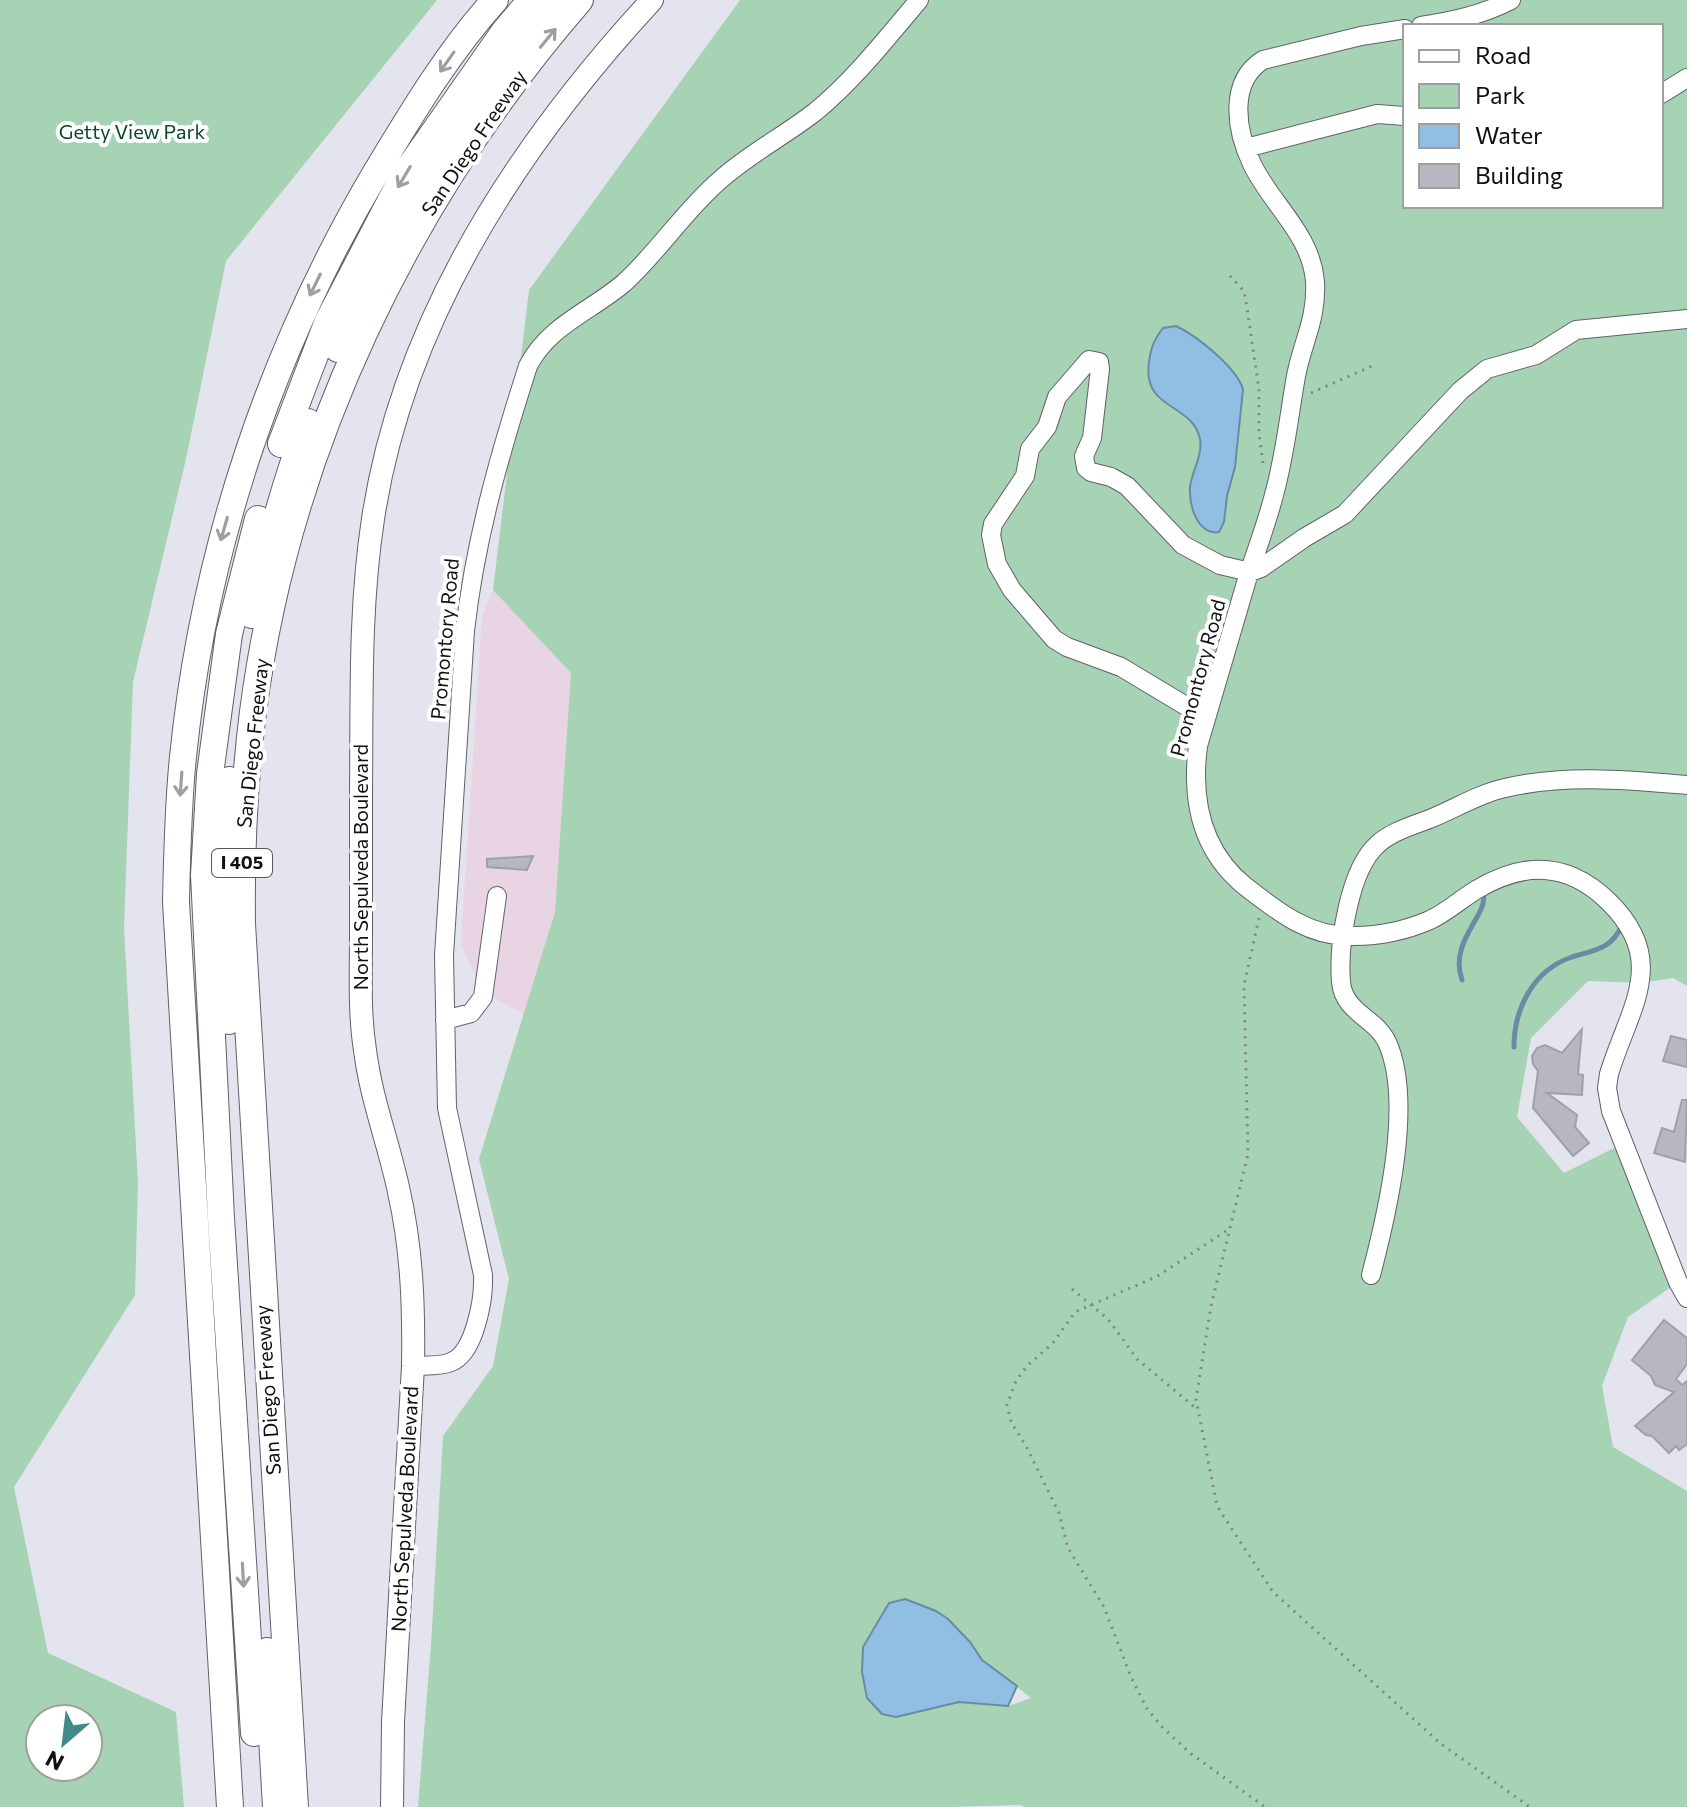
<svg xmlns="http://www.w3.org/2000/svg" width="1687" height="1807" viewBox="0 0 1687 1807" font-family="Commissioner,sans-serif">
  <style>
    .industrial { fill: #e9d4e3 }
    .green { fill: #a6d3b4; fill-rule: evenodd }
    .water { fill: #90bfe3; stroke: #6a8aa5; stroke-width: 2 }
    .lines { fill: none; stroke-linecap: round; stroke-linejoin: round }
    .stream { stroke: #6a8aa5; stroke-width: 5 }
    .building { fill: #b7b7c1; stroke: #9fa0a9; stroke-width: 2 }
    .minor-casing { stroke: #60616a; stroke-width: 20 }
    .major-casing { stroke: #60616a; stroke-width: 24 }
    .highway-casing { stroke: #60616a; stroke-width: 28 }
    .path { stroke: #83848b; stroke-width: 3; stroke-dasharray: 2 6; stroke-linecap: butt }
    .minor { stroke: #fff; stroke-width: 18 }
    .major { stroke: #fff; stroke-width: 22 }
    .highway { stroke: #fff; stroke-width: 26 }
    .oneway { stroke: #9f9fa1 }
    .labels { text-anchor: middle; stroke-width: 8; stroke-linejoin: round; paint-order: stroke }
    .shield { fill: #fff; stroke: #58585a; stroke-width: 2 }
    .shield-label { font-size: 18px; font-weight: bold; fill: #101013 }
    .park-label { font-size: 20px; fill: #0a4829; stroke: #fff }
    .street-label { font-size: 20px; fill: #101013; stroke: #fff }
  </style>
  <rect width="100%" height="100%" fill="#e3e4ee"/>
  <path class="industrial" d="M493,590L572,673L555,912L524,1014L482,991L461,944L482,617Z"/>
  <path class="green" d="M0,0H437L226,261L186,459L133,682L124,928L138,1183L135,1295L14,1487L48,1653L176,1712L184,1807H0ZM40,1719H88V1767H40Z
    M740,0H1687V986L1673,978L1641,983L1588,981L1531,1038L1517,1117L1564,1173L1622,1144L1678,1282L1628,1317L1602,1386L1613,1447L1687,1491V1807H1024L1021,1805L949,1807H418L431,1645L443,1436L493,1366L509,1279L479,1159L555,912L571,673L493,590L529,290ZM1405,26H1661V206H1405ZM905,1599L936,1611L948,1619L970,1642L982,1660L1031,1698L1008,1706L959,1702L896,1717Z"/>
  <path class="water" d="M1176,326C1197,336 1236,367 1243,389L1235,467L1227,496L1224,522L1219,532C1197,535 1189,505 1190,487C1192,471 1203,455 1200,439C1192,402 1142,411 1149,362C1151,347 1154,340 1163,328Z
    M905,1599L936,1611L948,1619L970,1642L982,1660L1017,1686L1008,1706L959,1702L896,1717L882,1714L867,1698L862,1672L863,1647L889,1603Z"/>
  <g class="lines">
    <path class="stream" d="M1462,980C1448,941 1490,914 1483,893
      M1514,1047C1514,1009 1533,970 1572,957C1595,950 1612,949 1622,925"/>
  </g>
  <path class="building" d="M533,856L527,870L487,867V859Z
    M1582,1029L1578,1074L1583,1075L1582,1095L1547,1093L1577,1115L1575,1127L1589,1143L1573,1156L1533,1108L1538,1071L1533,1064L1532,1056L1537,1048L1545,1045L1562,1053Z
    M1671,1036L1687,1040V1067L1663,1061Z
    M1682,1100H1687L1685,1162L1654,1153L1662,1128L1674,1132Z
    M1664,1320L1687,1338V1364L1676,1379L1682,1385L1687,1381V1444L1679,1450L1676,1446L1669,1453L1652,1436L1646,1435L1635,1426L1674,1392L1655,1385L1651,1376L1632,1360Z"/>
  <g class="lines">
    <defs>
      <path id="minor" d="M1421,26C1453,21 1482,15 1511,0
        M1405,29L1361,36L1263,60C1228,82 1236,131 1252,164C1271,204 1311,234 1315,281C1317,320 1303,340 1296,376C1289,416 1285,455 1274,495C1267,522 1257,549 1248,576C1231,632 1215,689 1198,746C1191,800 1201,851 1246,887C1278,912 1311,938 1354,936C1380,936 1407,930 1430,920C1447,912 1461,899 1476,890C1524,861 1568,862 1608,901C1670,961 1629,1008 1609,1074L1607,1088L1611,1111L1678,1282L1687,1298
        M1661,94L1687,78
        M1246,148L1377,114L1405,116
        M1206,718L1121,667L1067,647L1054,639L1012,590L997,564L991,535L993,524L1025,476L1030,449L1047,427L1057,397L1089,360L1099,362L1100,369L1092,438L1084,456L1086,468L1091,472L1111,477L1127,486L1183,545L1220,565L1250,572L1261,568L1304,538L1345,514L1460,391L1487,369L1536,355L1576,330L1687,319
        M445,1020L471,1013L483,997L497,896
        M1371,1275C1387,1214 1414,1101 1387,1042C1375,1017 1344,1013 1341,982C1338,945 1349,869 1378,844C1392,831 1415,825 1432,818C1456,808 1481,793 1505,788C1565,774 1627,780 1687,785
        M413,1366C424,1365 440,1367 451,1362C475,1353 484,1298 483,1275L447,1108L444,955L465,631C475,540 500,453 528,366C548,326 591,311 624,283C659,251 684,211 720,180C749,154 784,136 815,112C854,80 886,39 919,0"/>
      <path id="major" d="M392,1807L393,1722L413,1366C414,1307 412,1250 399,1192C389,1144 371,1099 365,1050C359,1012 361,973 361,934C361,888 361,841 361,795C362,703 359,610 373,519C403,320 518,145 652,0"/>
      <path id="highway" d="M338,349C389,225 465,100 555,0
        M281,444L328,321L404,175L504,32L531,0
        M252,615C267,549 284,485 308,422
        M229,1021C224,941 221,860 229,780
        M267,1651L276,1807
        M254,1733L221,1218L204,875L210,774L229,634L258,519
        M230,1807L176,902C177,854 178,805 183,757C204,549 271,349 378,169C413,111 449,51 495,0
        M295,1807L242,924C241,853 244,783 253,712C287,450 407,199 580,0"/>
    </defs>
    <use href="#minor" class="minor-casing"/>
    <use href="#major" class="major-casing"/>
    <use href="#highway" class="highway-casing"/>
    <path class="path" d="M1230,276L1244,291L1248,314L1259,390V433L1263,463
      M1311,393L1372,366
      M1259,918L1244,985L1248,1154L1211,1306L1196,1399L1217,1506L1273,1592L1441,1744L1530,1807
      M1226,1231L1156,1277L1075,1312L1053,1343L1027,1366L1016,1381L1007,1405L1011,1422L1026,1446L1059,1513L1068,1548L1104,1607L1131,1677L1146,1707L1161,1726L1190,1753L1265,1807
      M1072,1289L1108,1319L1137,1359L1198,1410"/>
    <use href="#minor" class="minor"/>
    <use href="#major" class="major"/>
    <use href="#highway" class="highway"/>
  </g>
  <defs><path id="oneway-shaft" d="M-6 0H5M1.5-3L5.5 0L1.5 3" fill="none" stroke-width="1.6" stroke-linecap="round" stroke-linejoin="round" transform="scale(2)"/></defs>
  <g class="oneway">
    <use href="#oneway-shaft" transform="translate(548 38) rotate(-51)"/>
    <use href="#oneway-shaft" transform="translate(447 62) rotate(125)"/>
    <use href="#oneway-shaft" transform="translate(404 177) rotate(121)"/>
    <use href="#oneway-shaft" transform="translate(315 285) rotate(116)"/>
    <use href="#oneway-shaft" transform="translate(224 529) rotate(106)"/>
    <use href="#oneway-shaft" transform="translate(181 784) rotate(94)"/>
    <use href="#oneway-shaft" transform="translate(243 1575) rotate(87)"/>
  </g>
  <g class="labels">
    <rect class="shield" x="212" y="849" width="60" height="28" rx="6"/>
    <g class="shield-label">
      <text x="242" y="869">I 405</text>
    </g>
    <g class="park-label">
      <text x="132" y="139">Getty View Park</text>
    </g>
    <g class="street-label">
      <text transform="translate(474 143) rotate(-56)" y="7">San Diego Freeway</text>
      <text transform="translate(445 639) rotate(-85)" y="7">Promontory Road</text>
      <text transform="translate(1198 678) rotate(-75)" y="7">Promontory Road</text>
      <text transform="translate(253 743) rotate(-84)" y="7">San Diego Freeway</text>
      <text transform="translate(361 867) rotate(-90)" y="7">North Sepulveda Boulevard</text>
      <text transform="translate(268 1390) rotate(-94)" y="7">San Diego Freeway</text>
      <text transform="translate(405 1509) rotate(-87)" y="7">North Sepulveda Boulevard</text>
    </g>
  </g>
  <rect x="1403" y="24" width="260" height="184" fill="#ffffff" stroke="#9f9fa1" stroke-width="2"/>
  <rect x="1419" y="50" width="40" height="12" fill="#ffffff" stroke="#9f9fa1" stroke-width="2"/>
  <text x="1475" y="64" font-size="24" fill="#101013">Road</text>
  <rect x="1419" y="84" width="40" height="24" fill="#a6d3b4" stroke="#9f9fa1" stroke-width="2"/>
  <text x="1475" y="104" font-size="24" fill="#101013">Park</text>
  <rect x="1419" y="124" width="40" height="24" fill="#90bfe3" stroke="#9f9fa1" stroke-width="2"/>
  <text x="1475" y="144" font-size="24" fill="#101013">Water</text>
  <rect x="1419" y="164" width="40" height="24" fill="#b7b7c1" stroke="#9f9fa1" stroke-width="2"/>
  <text x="1475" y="184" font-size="24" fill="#101013">Building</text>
  <g transform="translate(64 1743) rotate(208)"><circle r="38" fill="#ffffff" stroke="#9f9fa1" stroke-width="2"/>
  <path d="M0-6L14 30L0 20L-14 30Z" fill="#418a8c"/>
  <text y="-12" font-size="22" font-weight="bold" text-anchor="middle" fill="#101013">N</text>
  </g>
</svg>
